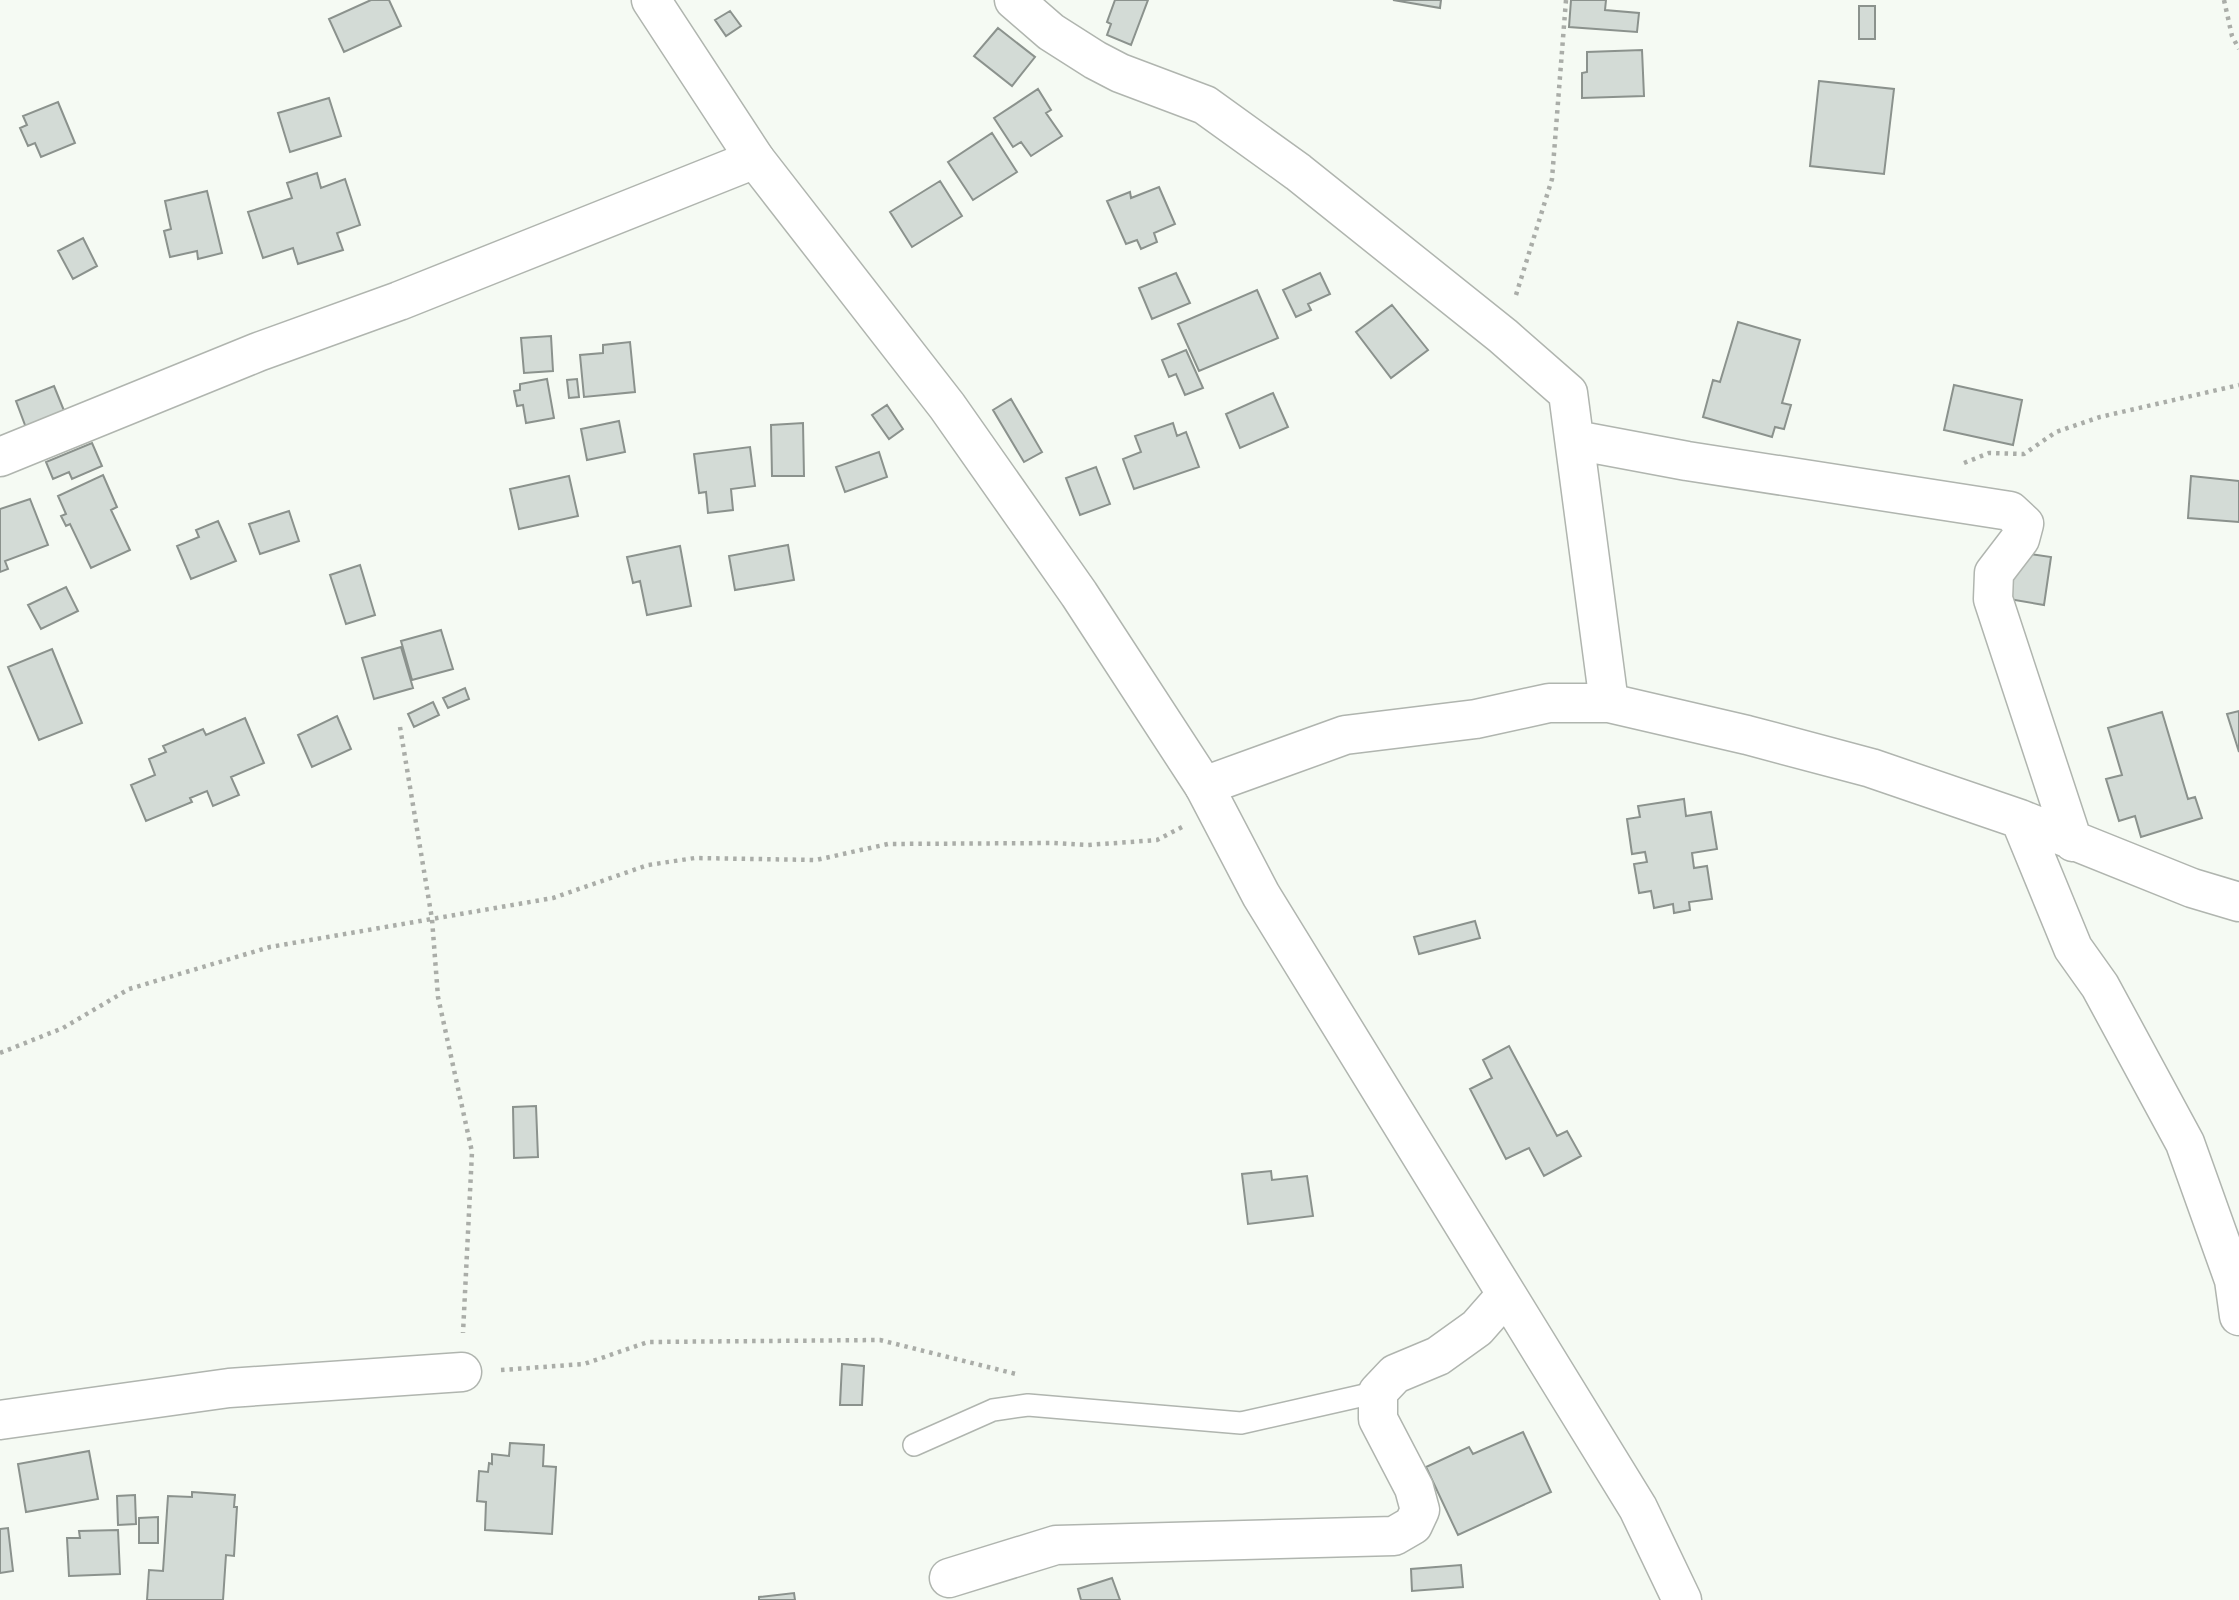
<svg xmlns="http://www.w3.org/2000/svg" width="2239" height="1600" viewBox="0 0 2239 1600" font-family="'Roboto Serif',serif">
  <style>
    .building { fill: #d3dbd6; stroke: #8b928d; stroke-width: 2 }
    .lines { fill: none; stroke-linecap: round; stroke-linejoin: round }
    .lane-casing { stroke: #b0b5af; stroke-width: 24 }
    .street-casing { stroke: #b0b5af; stroke-width: 41 }
    .secondary-casing { stroke: #b0b5af; stroke-width: 41 }
    .path { stroke: #aaada8; stroke-width: 4.5; stroke-dasharray: 3.5 5; stroke-linecap: butt }
    .lane { stroke: #fff; stroke-width: 21 }
    .street { stroke: #fff; stroke-width: 38 }
    .secondary { stroke: #fff; stroke-width: 38 }
  </style>
  <rect width="100%" height="100%" fill="#f5faf3"/>
  <path class="building" d="M371,0H389L401,26L344,52L329,19Z
    M1115,0H1148L1131,45L1107,35L1111,24L1107,22Z
    M1393,0H1441L1440,8Z
    M1571,0H1606L1605,10L1639,13L1637,32L1569,27Z
    M1859,6H1875V39H1859Z
    M730,11L741,26L726,36L715,20Z
    M998,28L1035,57L1012,86L974,56Z
    M1642,50L1644,96L1582,98V73L1587,72V52Z
    M1819,81L1894,89L1884,174L1810,166Z
    M1038,89L1051,110L1046,113L1062,136L1031,156L1021,142L1013,147L994,118Z
    M329,98L341,136L290,152L278,113Z
    M58,102L75,143L41,157L35,143L28,146L20,128L27,125L23,116Z
    M992,133L1017,172L973,200L948,162Z
    M317,173L321,188L345,179L360,225L337,233L343,250L298,264L293,248L263,258L248,212L292,198L287,183Z
    M940,181L962,216L912,247L890,212Z
    M1159,187L1175,224L1154,233L1157,242L1141,249L1137,240L1126,244L1107,201L1130,192L1131,198Z
    M207,191L222,253L198,259L197,251L170,257L164,231L171,229L165,201Z
    M83,238L97,266L73,279L58,251Z
    M1176,273L1190,303L1152,319L1139,288Z
    M1320,273L1330,294L1308,304L1311,310L1296,317L1283,290Z
    M1257,290L1278,338L1199,371L1178,324Z
    M1392,305L1428,350L1391,378L1356,332Z
    M1738,322L1800,340L1782,403L1791,405L1784,429L1775,427L1772,437L1703,417L1713,380L1720,382Z
    M551,336L553,371L524,373L521,338Z
    M630,342L635,392L584,397L580,355L603,353V345Z
    M1186,350L1203,388L1185,395L1176,374L1169,377L1162,360Z
    M547,379L554,418L526,423L523,405L517,406L514,391L520,390V384Z
    M577,379L579,397L569,398L567,380Z
    M1954,385L2022,400L2013,445L1944,430Z
    M54,386L67,418L28,433L16,401Z
    M1273,393L1288,427L1240,448L1226,414Z
    M1011,399L1042,452L1024,462L993,410Z
    M887,405L903,429L889,439L872,415Z
    M619,421L625,452L587,460L581,429Z
    M803,423L804,476H772L771,425Z
    M1173,423L1177,436L1186,432L1199,467L1134,489L1123,459L1141,452L1135,436Z
    M92,443L102,466L72,479L69,472L53,479L46,462Z
    M750,447L755,486L731,489L733,510L708,513L706,492L699,493L694,454Z
    M879,452L887,477L845,492L836,467Z
    M1096,467L1110,504L1080,515L1066,478Z
    M103,475L117,507L111,510L130,550L91,568L70,524L66,526L61,516L66,514L58,496Z
    M569,476L578,516L519,529L510,489Z
    M2191,476L2239,481V522L2188,518Z
    M30,499L48,545L5,561L8,569L0,572V509Z
    M289,511L299,541L260,554L249,524Z
    M218,521L236,561L191,579L177,546L199,537L196,530Z
    M788,545L794,580L735,590L729,556Z
    M680,546L691,606L647,615L640,581L633,583L627,557Z
    M2016,552L2051,557L2044,605L2003,598Z
    M360,565L375,615L346,624L330,575Z
    M66,587L78,611L41,629L28,605Z
    M441,630L453,669L412,680L401,641Z
    M401,647L413,688L374,699L362,658Z
    M52,649L82,723L39,740L8,667Z
    M465,688L469,699L448,708L443,698Z
    M433,702L439,715L414,727L408,714Z
    M2239,711V752L2227,714Z
    M2162,712L2188,799L2195,797L2202,818L2141,837L2135,816L2119,821L2106,779L2122,775L2108,728Z
    M337,716L351,749L312,767L298,735Z
    M245,718L264,763L231,777L239,795L213,806L207,791L190,798L192,802L146,821L131,785L155,775L149,759L166,752L163,746L203,729L206,735Z
    M1684,799L1686,816L1711,812L1717,849L1692,853L1694,868L1707,866L1712,899L1689,902L1690,910L1674,913L1673,904L1654,908L1651,891L1639,893L1634,864L1647,862L1645,852L1632,854L1627,819L1640,817L1638,806Z
    M1475,921L1480,938L1419,954L1414,937Z
    M1509,1046L1557,1136L1567,1131L1581,1156L1544,1176L1529,1148L1506,1159L1470,1089L1492,1078L1483,1060Z
    M536,1106L538,1157L514,1158L513,1107Z
    M1271,1171L1272,1180L1307,1176L1313,1216L1248,1224L1242,1174Z
    M842,1364L864,1366L862,1405H840Z
    M1523,1432L1551,1492L1458,1535L1426,1467L1469,1447L1473,1454Z
    M510,1443L544,1445L543,1466L556,1467L552,1534L485,1530L486,1502L477,1501L479,1471L488,1472L489,1463L492,1464V1454L509,1456Z
    M89,1451L98,1499L26,1512L18,1464Z
    M192,1492L235,1495L234,1507H237L234,1556L226,1555L223,1600H147L149,1570L163,1571L168,1496L192,1497Z
    M135,1495L136,1524L118,1525L117,1496Z
    M158,1517V1543H139V1518Z
    M8,1528L13,1571L0,1573V1529Z
    M118,1530L120,1574L69,1576L67,1538H80L79,1531Z
    M1461,1565L1463,1587L1412,1591L1411,1569Z
    M1112,1578L1120,1600H1081L1078,1589Z
    M794,1593L795,1600H759V1597Z"/>
  <g class="lines">
    <defs>
      <path id="lane" d="M914,1445L993,1410L1028,1405L1241,1423L1378,1392"/>
      <path id="street" d="M1014,0L1051,32L1095,60L1120,73L1205,105L1298,172L1503,336L1568,393L1609,703
        M1575,440L1687,461L2010,511L2024,524L2020,539L1994,573L1993,599L2073,842
        M0,457L258,352L399,301L755,159
        M1204,786L1345,735L1476,719L1549,703H1609L1747,735L1871,768L2020,819L2192,888L2239,902
        M2020,819L2073,948L2100,986L2185,1143L2234,1280L2239,1316
        M0,1420L229,1388L462,1372
        M949,1578L1056,1545L1394,1536L1413,1525L1420,1510L1414,1488L1378,1419V1392L1395,1374L1438,1356L1477,1328L1506,1295"/>
      <path id="secondary" d="M651,0L755,159L947,406L1079,594L1204,786L1261,895L1638,1508L1682,1600"/>
    </defs>
    <use href="#lane" class="lane-casing"/>
    <use href="#street" class="street-casing"/>
    <use href="#secondary" class="secondary-casing"/>
    <path class="path" d="M2224,0L2232,36L2239,49
      M1516,295L1552,179L1566,0
      M1964,463L1989,453L2024,454L2056,432L2100,417L2239,385
      M400,727L432,919L438,997L472,1152L463,1333
      M0,1053L63,1028L129,989L270,947L553,898L648,865L695,858L816,860L888,844L1053,843L1088,845L1157,840L1184,826
      M501,1370L584,1364L648,1342L880,1340L1016,1374"/>
    <use href="#lane" class="lane"/>
    <use href="#street" class="street"/>
    <use href="#secondary" class="secondary"/>
  </g>
</svg>
